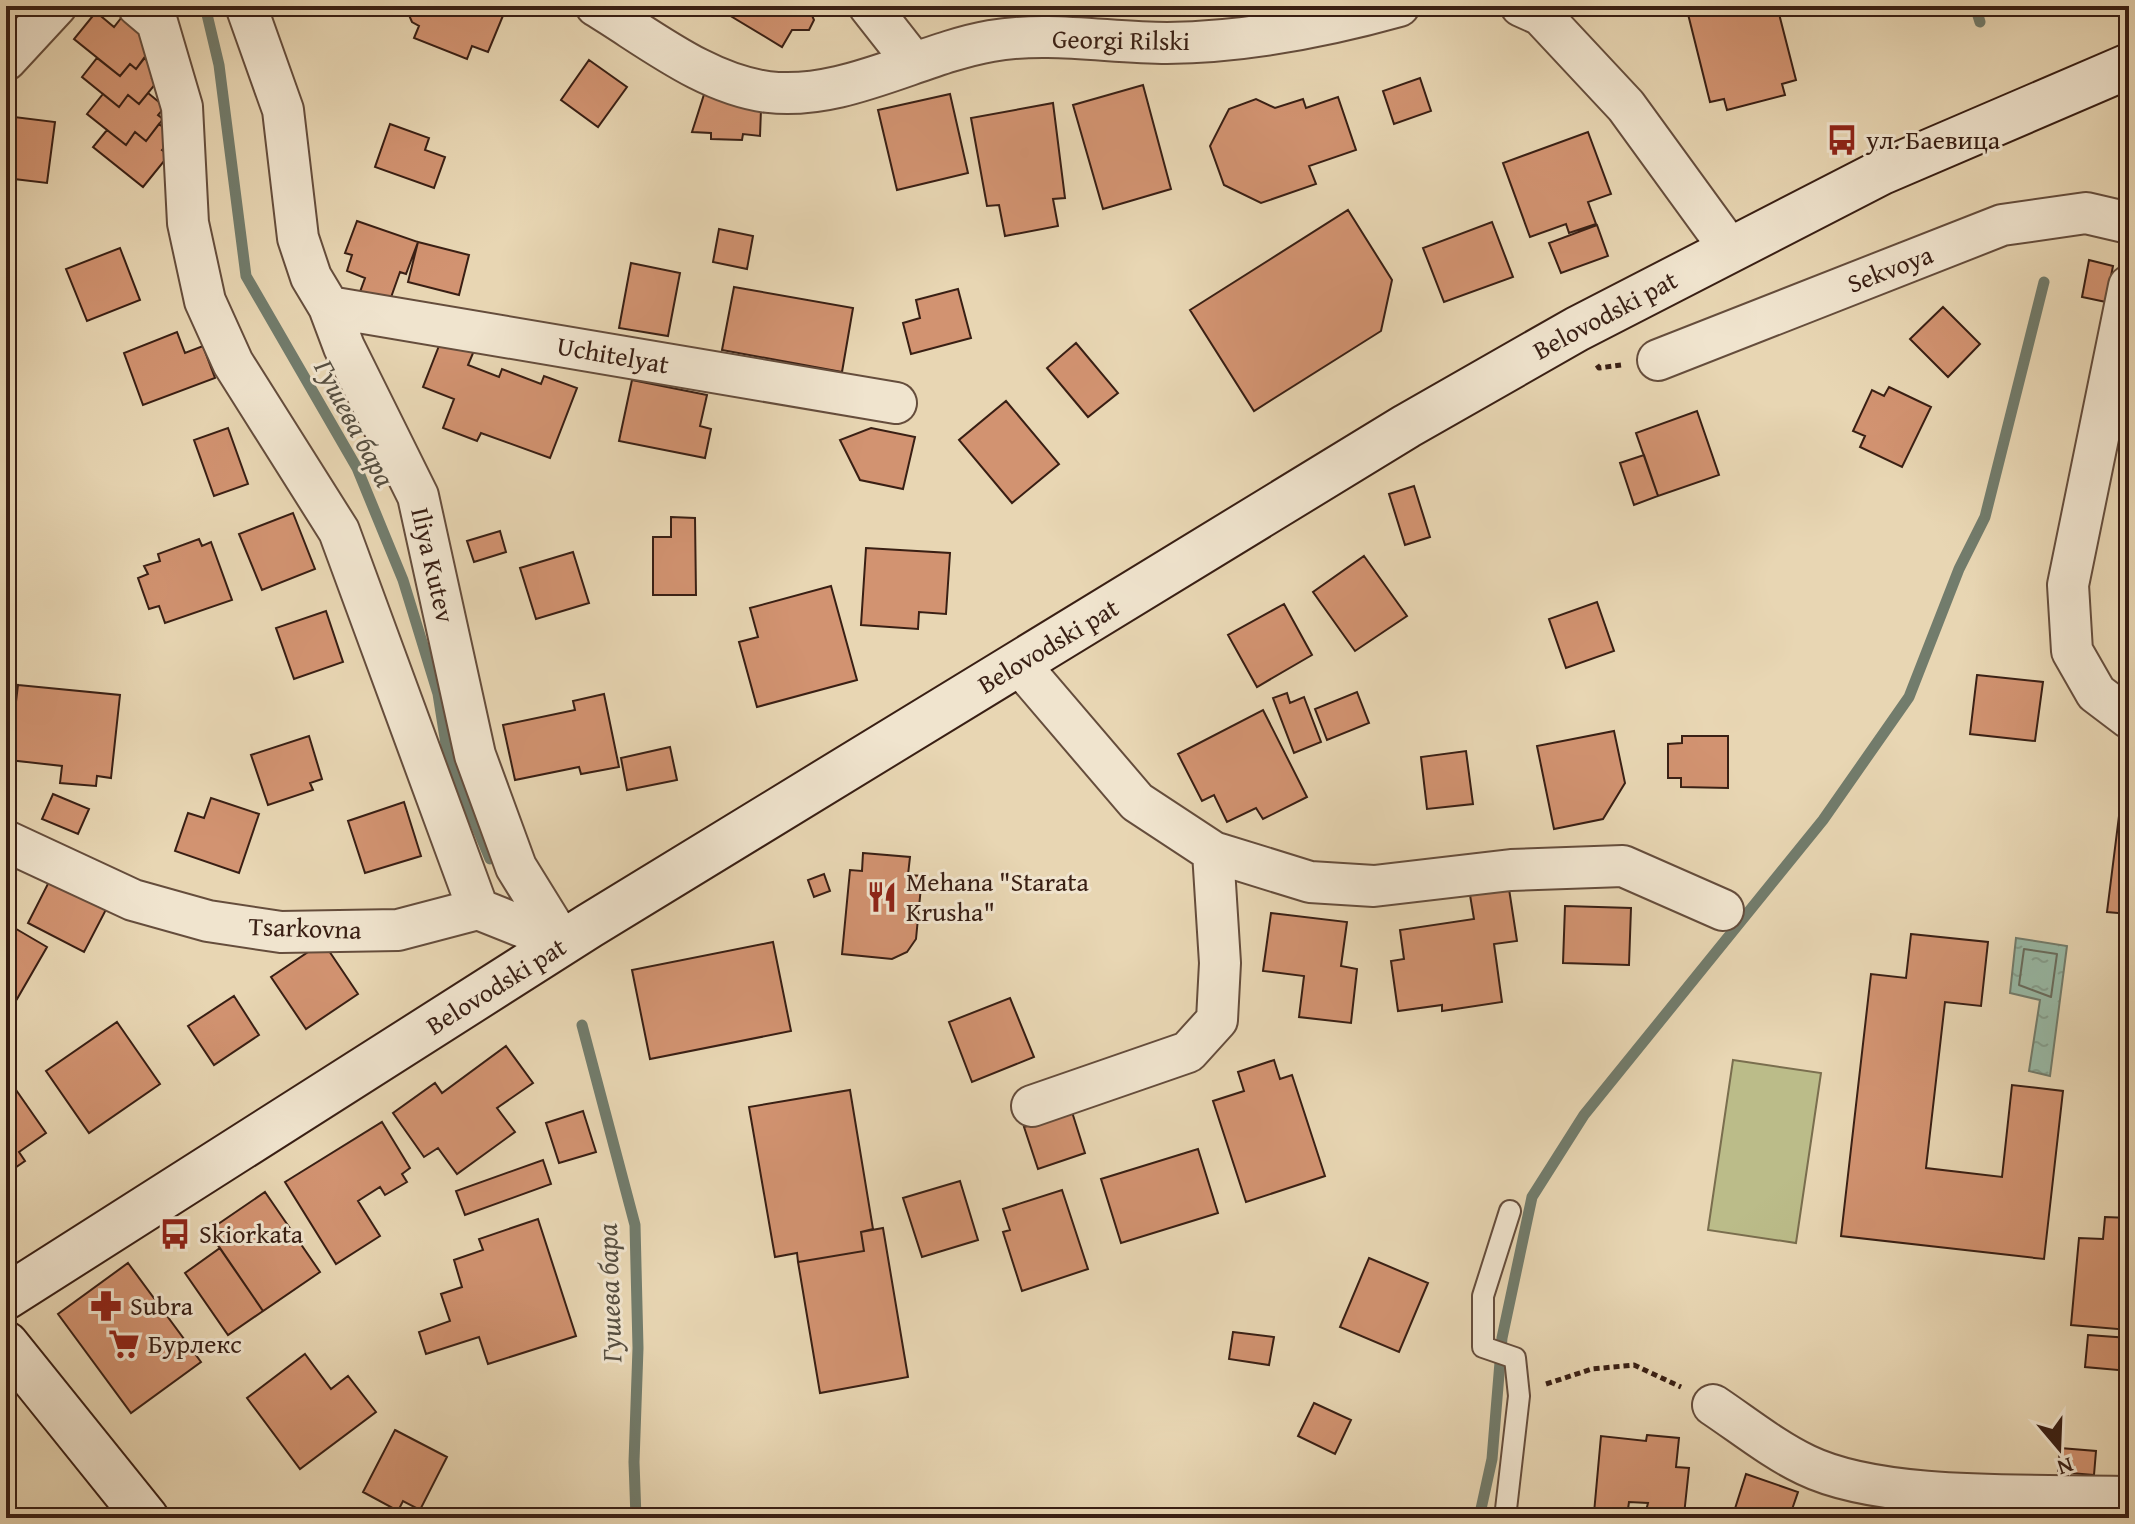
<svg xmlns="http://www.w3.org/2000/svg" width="2135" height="1524" viewBox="0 0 2135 1524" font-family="'Gentium Book Plus',serif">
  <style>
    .grass { fill: #bbbc89; stroke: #7a6e4e; stroke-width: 2 }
    .water { fill: url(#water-ripples); stroke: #727c6c; stroke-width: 2 }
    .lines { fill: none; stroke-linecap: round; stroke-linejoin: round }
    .shore { stroke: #686c5e; stroke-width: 2 }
    .stream { stroke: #727c6c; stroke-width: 11 }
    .building { fill: #d29371; stroke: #391f14; stroke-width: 2 }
    .lane-casing { stroke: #654d3c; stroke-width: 24 }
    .street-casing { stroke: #654d3c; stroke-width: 44 }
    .secondary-casing { stroke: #391f14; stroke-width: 48 }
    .path { stroke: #391f14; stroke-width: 5; stroke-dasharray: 6 4; stroke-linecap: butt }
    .lane { stroke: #f0e4ce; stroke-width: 20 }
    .street { stroke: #f0e4ce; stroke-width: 40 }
    .secondary { stroke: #f0e4ce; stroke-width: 44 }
    .labels { text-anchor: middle; stroke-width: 6; stroke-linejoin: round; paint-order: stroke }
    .street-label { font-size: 26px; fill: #391f14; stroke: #f0e4ce }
    .poi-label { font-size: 26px; fill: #391f14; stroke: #f0e4ce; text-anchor: start }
    .water-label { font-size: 28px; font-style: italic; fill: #564e40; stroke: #f0e4ce }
  </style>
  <defs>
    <pattern id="water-ripples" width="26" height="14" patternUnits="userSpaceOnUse" patternTransform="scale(2)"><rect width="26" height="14" fill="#98baa7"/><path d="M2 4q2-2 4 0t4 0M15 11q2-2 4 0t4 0" fill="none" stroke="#849f8f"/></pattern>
  </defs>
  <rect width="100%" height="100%" fill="#e8d6b3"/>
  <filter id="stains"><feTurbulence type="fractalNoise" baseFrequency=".0025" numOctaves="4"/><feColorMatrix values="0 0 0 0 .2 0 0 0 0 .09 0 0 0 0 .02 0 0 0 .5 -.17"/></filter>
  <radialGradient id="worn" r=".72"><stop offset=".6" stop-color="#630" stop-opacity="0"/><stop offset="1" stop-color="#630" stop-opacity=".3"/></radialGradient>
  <path class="grass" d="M1733,1060L1821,1073L1796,1243L1708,1230Z"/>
  <path class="water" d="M2016,938L2067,946L2050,1076L2029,1071L2040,1000L2010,993Z"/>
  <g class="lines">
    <path class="shore" d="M2024,949L2057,954L2051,997L2019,985Z"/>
    <path class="stream" d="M205,6L219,65L246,276L357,468L403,580L438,694L448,757L490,859
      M1975,6L1980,22
      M582,1025L635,1225L638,1348L634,1462L636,1518
      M1479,1518L1492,1459L1502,1338L1532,1197L1584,1115L1823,820L1909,697L1959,569L1985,517L2044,282"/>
  </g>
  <path class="building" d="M405,6H507L488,52L472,46L467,59L414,38L419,26L412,22Z
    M714,6H808L814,20L809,30H792L782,47Z
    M1686,6H1777L1796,80L1782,84L1785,95L1727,110L1724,99L1710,102Z
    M96,12L114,27L125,13L153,47L136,69L130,64L120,76L74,39Z
    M97,58L120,76L130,64L136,69L144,58L159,70L152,78L157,82L139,104L128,95L119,107L82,77Z
    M589,60L627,87L598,127L561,100Z
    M1420,78L1431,111L1394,124L1383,91Z
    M708,82L761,109L760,136L743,134L742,140L711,139V133L692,132Z
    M1143,85L1171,189L1103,209L1073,105Z
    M148,93L165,107L158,115L163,119L146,141L135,132L126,145L87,114L103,94L119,107L128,95L139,104Z
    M950,94L968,173L897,190L878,110Z
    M1338,97L1356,150L1309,166L1316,184L1261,203L1224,185L1210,146L1229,109L1256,99L1275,108L1303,99L1306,108Z
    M1053,103L1065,198L1053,199L1058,226L1005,236L999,205L987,206L971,118Z
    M6,116L55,122L47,183L6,178Z
    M159,124L174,136L162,150L169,155L143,187L93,147L107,130L126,145L135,132L146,141Z
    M390,124L429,138L425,150L445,157L434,188L375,167Z
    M1588,132L1611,194L1588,202L1596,224L1569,233L1566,224L1530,237L1503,163Z
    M1348,210L1392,280L1381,331L1254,411L1190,310Z
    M357,221L418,242L406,274L400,272L389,303L360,292L365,278L347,271L352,255L345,253Z
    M1492,222L1513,277L1444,302L1423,248Z
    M1597,225L1608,256L1561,273L1549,243Z
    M719,229L753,236L747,269L713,262Z
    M418,242L469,255L459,295L408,282Z
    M120,248L140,300L87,321L66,269Z
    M2089,260L2113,266L2106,302L2082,297Z
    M631,263L680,273L668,336L619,328Z
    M734,287L853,308L842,372L722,350Z
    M958,289L971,338L911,354L903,323L920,318L916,300Z
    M1943,307L1980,344L1948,377L1910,339Z
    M177,332L185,353L203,346L215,378L143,405L124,353Z
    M444,333L476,346L468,365L499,377L502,369L541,384L544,376L577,388L550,458L481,433L477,441L443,428L454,399L423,387Z
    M1076,343L1118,393L1088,417L1047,368Z
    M632,380L707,395L700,426L711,429L705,458L619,441Z
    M1889,387L1931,407L1902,467L1860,447L1865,436L1853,431L1872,390L1884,396Z
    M1006,401L1059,464L1012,503L959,440Z
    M1697,411L1719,475L1658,496L1636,433Z
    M228,428L248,484L214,496L194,440Z
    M871,428L915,437L903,489L860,480L840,440Z
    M1644,455L1658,496L1634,505L1620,463Z
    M1414,486L1430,537L1405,545L1389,494Z
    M293,513L315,569L262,590L239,534Z
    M671,517L695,518L696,595H653V537H671Z
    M500,531L506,552L474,562L467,541Z
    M199,539L202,546L211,542L232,600L165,623L159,606L149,609L138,578L148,574L144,566L160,561L158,554Z
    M866,548L950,553L946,614L919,612L918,629L861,625Z
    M573,552L589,603L536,619L520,568Z
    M1364,556L1407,616L1355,651L1313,592Z
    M831,586L857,680L757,707L739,642L758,637L750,608Z
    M1597,602L1614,651L1566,668L1549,619Z
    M1284,604L1312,655L1257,687L1228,635Z
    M326,611L343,662L294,679L276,628Z
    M1977,675L2043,682L2035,741L1970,734Z
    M6,684L18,685L9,760H6Z
    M18,685L120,695L111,778L97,776L96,786L60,783L62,766L9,760Z
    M1357,692L1369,723L1327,740L1315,709Z
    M1287,693L1290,703L1304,697L1321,742L1294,753L1273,698Z
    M604,694L619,767L581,774L579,767L515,780L503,725L575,710L573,701Z
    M1263,710L1307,797L1263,819L1256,808L1227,822L1214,795L1202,801L1178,754Z
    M1614,731L1625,783L1603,819L1554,829L1537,746Z
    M309,736L322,779L310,783L313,790L268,805L251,755Z
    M1682,736H1728V788L1681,787V778H1668V744L1682,743Z
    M670,747L677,780L627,790L621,758Z
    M1466,751L1473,804L1427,809L1421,757Z
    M53,794L89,809L78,834L42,819Z
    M211,798L259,814L239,873L175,851L188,813L204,818Z
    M404,802L421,856L365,873L348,821Z
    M2119,816L2129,817V914L2107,912Z
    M863,853L910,857L908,875L922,876L916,939L907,952L892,959L842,954L850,870L862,871Z
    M56,868L112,898L84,952L28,923Z
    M824,874L830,891L814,897L808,880Z
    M1509,889L1517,941L1494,944L1502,1002L1442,1011V1005L1398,1011L1391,961L1404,959L1400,930L1474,919L1470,895Z
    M1565,906L1631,908L1629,965L1563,963Z
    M1271,913L1347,922L1341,966L1357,969L1351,1023L1299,1017L1304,976L1263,971Z
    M6,923L47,947L17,999L6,992Z
    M1911,934L1988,942L1981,1006L1945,1002L1926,1168L2002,1177L2012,1085L2063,1091L2044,1259L1841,1236L1871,974L1906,978Z
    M323,942L358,994L306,1029L271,977Z
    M773,942L791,1031L650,1059L632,970Z
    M234,996L259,1035L214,1065L188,1026Z
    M1010,998L1034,1057L972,1082L949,1022Z
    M117,1022L160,1084L89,1133L46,1071Z
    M506,1046L533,1083L497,1108L515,1132L457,1174L438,1148L424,1157L393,1113L435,1083L442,1093Z
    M1274,1060L1280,1079L1292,1075L1325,1176L1246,1202L1213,1101L1244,1091L1238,1072Z
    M14,1087L46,1133L19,1152L25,1161L6,1174V1092Z
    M850,1090L873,1229L861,1232L864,1251L798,1262L797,1253L775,1257L749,1107Z
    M583,1111L596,1152L559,1163L546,1123Z
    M1072,1112L1085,1153L1038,1169L1024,1127Z
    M382,1122L410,1168L402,1174L407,1182L385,1195L380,1187L358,1201L380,1236L336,1264L285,1182Z
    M1198,1149L1218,1213L1121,1243L1101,1179Z
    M543,1160L551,1184L465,1215L456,1191Z
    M960,1181L978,1240L922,1257L903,1198Z
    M1062,1190L1088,1269L1022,1291L1003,1232L1010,1230L1003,1209Z
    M265,1192L320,1272L263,1311L208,1231Z
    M2105,1217L2129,1218V1330L2071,1325L2079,1238L2103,1239Z
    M538,1219L576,1336L488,1364L479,1337L426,1354L419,1332L450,1321L441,1294L462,1287L454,1260L483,1250L479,1239Z
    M883,1228L908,1377L820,1393L798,1262L864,1251L861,1232Z
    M220,1248L263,1311L228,1335L185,1273Z
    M1369,1258L1428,1283L1399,1352L1340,1327Z
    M128,1263L201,1362L131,1413L58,1314Z
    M1233,1332L1274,1337L1269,1365L1229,1359Z
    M2088,1335L2129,1338V1371L2085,1367Z
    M305,1354L331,1389L348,1376L376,1412L300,1469L247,1398Z
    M1314,1403L1351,1420L1335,1454L1298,1436Z
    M395,1430L447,1457L420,1510L403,1501L398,1511L363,1492Z
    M1647,1435L1679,1438L1676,1467L1689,1468L1684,1515L1646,1511L1648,1503L1629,1502L1627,1516L1594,1513L1601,1436L1646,1441Z
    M2060,1448L2096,1451L2094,1475L2058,1472Z
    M1746,1474L1798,1492L1789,1518H1732Z"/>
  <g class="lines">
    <defs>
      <path id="lane" d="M1505,1518L1519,1396L1515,1358L1483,1347V1296L1510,1211"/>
      <path id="street" d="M138,6L157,22L182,107L188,223L205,301L233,363L339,531L478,909
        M246,6L283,110L298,238L311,277L329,307L344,347L418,496L475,755L516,867L563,943
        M596,6C649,38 705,84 768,92C844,101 918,54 991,41C1048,31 1110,43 1167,43C1246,42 1324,27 1399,6
        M869,6L913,62
        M1521,6L1541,15L1626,106L1730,249
        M6,60L56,6
        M2129,286L2068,585L2072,651L2096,693L2129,718
        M329,307L896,403
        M1658,360L2002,225L2086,213L2129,223
        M1019,664L1137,802L1213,852L1310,882L1374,886L1511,870L1623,866L1723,910
        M6,841L133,900L208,921L281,932L398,930L478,909L563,943
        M1032,1106L1188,1052L1217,1020L1220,963L1213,852
        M1713,1405C1743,1425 1774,1450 1806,1465C1884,1503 2040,1494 2129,1497"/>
      <path id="secondary" d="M6,1297L589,926L1407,426L1577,329L1882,172L2129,66
        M6,1344L146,1518"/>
    </defs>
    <use href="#lane" class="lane-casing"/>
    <use href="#street" class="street-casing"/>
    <use href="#secondary" class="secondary-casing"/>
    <path class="path" d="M1597,365L1599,368L1621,365
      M1546,1384L1592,1369L1634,1365L1681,1387"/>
    <use href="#lane" class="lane"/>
    <use href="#street" class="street"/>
    <use href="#secondary" class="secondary"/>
  </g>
  <defs>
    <symbol id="bus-bare" viewBox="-9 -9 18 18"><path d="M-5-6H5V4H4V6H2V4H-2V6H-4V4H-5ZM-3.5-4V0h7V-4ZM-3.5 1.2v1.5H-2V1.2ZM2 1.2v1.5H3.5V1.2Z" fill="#8f2418" stroke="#f0e4ce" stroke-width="2.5" paint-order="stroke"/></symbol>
    <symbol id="restaurant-bare" viewBox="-9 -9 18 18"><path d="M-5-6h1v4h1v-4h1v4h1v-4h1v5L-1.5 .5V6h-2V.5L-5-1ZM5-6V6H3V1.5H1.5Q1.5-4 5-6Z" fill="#8f2418" stroke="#f0e4ce" stroke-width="2.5" paint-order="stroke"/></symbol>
    <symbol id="pharmacy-bare" viewBox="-9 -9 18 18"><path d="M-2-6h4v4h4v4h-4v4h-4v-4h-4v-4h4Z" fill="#8f2418" stroke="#f0e4ce" stroke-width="2.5" paint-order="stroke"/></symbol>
    <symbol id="supermarket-bare" viewBox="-9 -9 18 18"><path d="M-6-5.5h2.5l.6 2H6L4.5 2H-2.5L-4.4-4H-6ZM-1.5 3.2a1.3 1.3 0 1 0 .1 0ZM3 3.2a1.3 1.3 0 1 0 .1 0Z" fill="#8f2418" stroke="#f0e4ce" stroke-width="2.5" paint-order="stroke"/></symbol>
  </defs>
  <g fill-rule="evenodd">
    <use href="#bus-bare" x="1820" y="118" width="44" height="44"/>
    <use href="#restaurant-bare" x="860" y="875" width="44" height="44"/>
    <use href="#bus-bare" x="153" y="1212" width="44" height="44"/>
    <use href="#pharmacy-bare" x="84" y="1284" width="44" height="44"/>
    <use href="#supermarket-bare" x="102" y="1322" width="44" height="44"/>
  </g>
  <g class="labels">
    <g class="street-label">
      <text transform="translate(1121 40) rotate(1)" y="9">Georgi Rilski</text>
      <text transform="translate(1890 269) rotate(-21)" y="9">Sekvoya</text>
      <text transform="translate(1605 315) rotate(-28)" y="9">Belovodski pat</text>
      <text transform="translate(613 355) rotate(10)" y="9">Uchitelyat</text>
      <text transform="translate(433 565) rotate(77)" y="9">Iliya Kutev</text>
      <text transform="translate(1048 646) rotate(-31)" y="9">Belovodski pat</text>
      <text transform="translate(305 928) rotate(2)" y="9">Tsarkovna</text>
      <text transform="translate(496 986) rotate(-32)" y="9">Belovodski pat</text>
    </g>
    <g class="poi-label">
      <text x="1866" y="149">ул. Баевица</text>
      <text x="906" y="891">Mehana "Starata<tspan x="906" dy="30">Krusha"</tspan></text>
      <text x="199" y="1243">Skiorkata</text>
      <text x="130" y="1315">Subra</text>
      <text x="148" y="1353">Бурлекс</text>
    </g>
    <g class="water-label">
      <text transform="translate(355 423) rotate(62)" y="10">Гушева бара</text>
      <text transform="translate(609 1293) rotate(-92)" y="10">Гушева бара</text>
    </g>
  </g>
  <rect width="2135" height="1524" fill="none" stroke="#e8d6b3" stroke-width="32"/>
  <rect x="8" y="8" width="2119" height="1508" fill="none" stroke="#391f14" stroke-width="4"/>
  <rect x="16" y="16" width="2103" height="1492" fill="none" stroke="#391f14" stroke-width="2"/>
  <g transform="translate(2059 1448) rotate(161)" stroke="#f0e4ce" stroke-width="6" paint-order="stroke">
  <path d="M0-6L14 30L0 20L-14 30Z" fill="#391f14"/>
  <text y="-12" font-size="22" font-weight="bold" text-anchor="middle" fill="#391f14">N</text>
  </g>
  <rect width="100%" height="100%" filter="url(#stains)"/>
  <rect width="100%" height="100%" fill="url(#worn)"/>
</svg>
